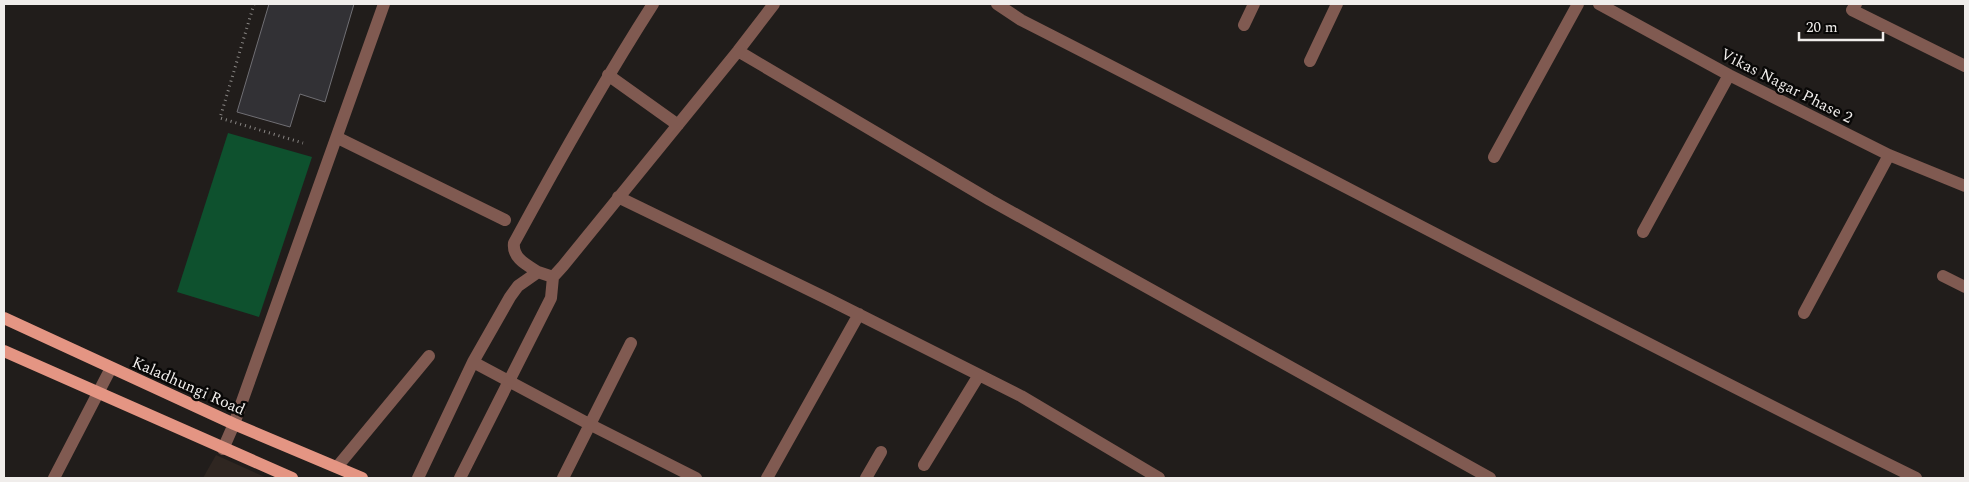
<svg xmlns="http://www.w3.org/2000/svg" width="1969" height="482" viewBox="0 0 1969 482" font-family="Spectral,serif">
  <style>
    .built { fill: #2f2621 }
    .green { fill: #0e512e }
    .building { fill: #323135; stroke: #706f74 }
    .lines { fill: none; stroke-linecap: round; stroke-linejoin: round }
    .path { stroke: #8a8785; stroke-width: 3; stroke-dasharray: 1 4; stroke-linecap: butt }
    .minor { stroke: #805a51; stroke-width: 12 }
    .major { stroke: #e49583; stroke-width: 12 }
    .labels { text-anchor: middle; stroke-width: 5; stroke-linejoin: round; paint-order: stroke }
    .street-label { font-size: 16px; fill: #f0edeb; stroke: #090807 }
  </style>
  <rect width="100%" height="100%" fill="#211d1b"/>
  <path class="built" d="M216,455L267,478H203Z"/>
  <path class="green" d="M228,133L312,157L259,317L177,292Z"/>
  <path class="building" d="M269,4H354L325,102L300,94L290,127L237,112Z"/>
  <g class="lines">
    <path class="path" d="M254,4L220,118L303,143"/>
    <path class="minor" d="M997,4L1021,20C1320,172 1615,330 1916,478
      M1599,4L1729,75L1889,155L1965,186
      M1856,4L1852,10L1965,66
      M1244,25L1254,4
      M738,51L990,200L1490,478
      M1310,61L1337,4
      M608,75L678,125
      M338,138L505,220
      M1494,157L1578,4
      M618,197L828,299L1021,396L1159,478
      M1643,232L1729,75
      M538,272C527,265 512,258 514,243C558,162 603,82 653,4
      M1943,276L1965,287
      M1804,313L1889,155
      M473,362L589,424L696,478
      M223,449L234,424L384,4
      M924,465L979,375
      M337,467L429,356
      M54,478L111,368
      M418,478L473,362L510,297L518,286L538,272L553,277L563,266L738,51L774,4
      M460,478L551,298L553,277
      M563,478L631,343
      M767,478L859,314
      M866,478L881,452"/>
    <path class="major" d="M4,318L234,424L362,478
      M4,351L292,478"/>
  </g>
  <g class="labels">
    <g class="street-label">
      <text transform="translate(1787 85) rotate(27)" y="6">Vikas Nagar Phase 2</text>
      <text transform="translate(189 385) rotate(24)" y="6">Kaladhungi Road</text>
    </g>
  </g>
  <rect width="1969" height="482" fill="none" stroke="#f0edeb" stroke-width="10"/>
  <path d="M1799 32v8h84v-8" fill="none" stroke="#f0edeb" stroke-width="2.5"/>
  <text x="1806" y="32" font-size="15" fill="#f0edeb" stroke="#090807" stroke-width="4" paint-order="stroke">20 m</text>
</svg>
